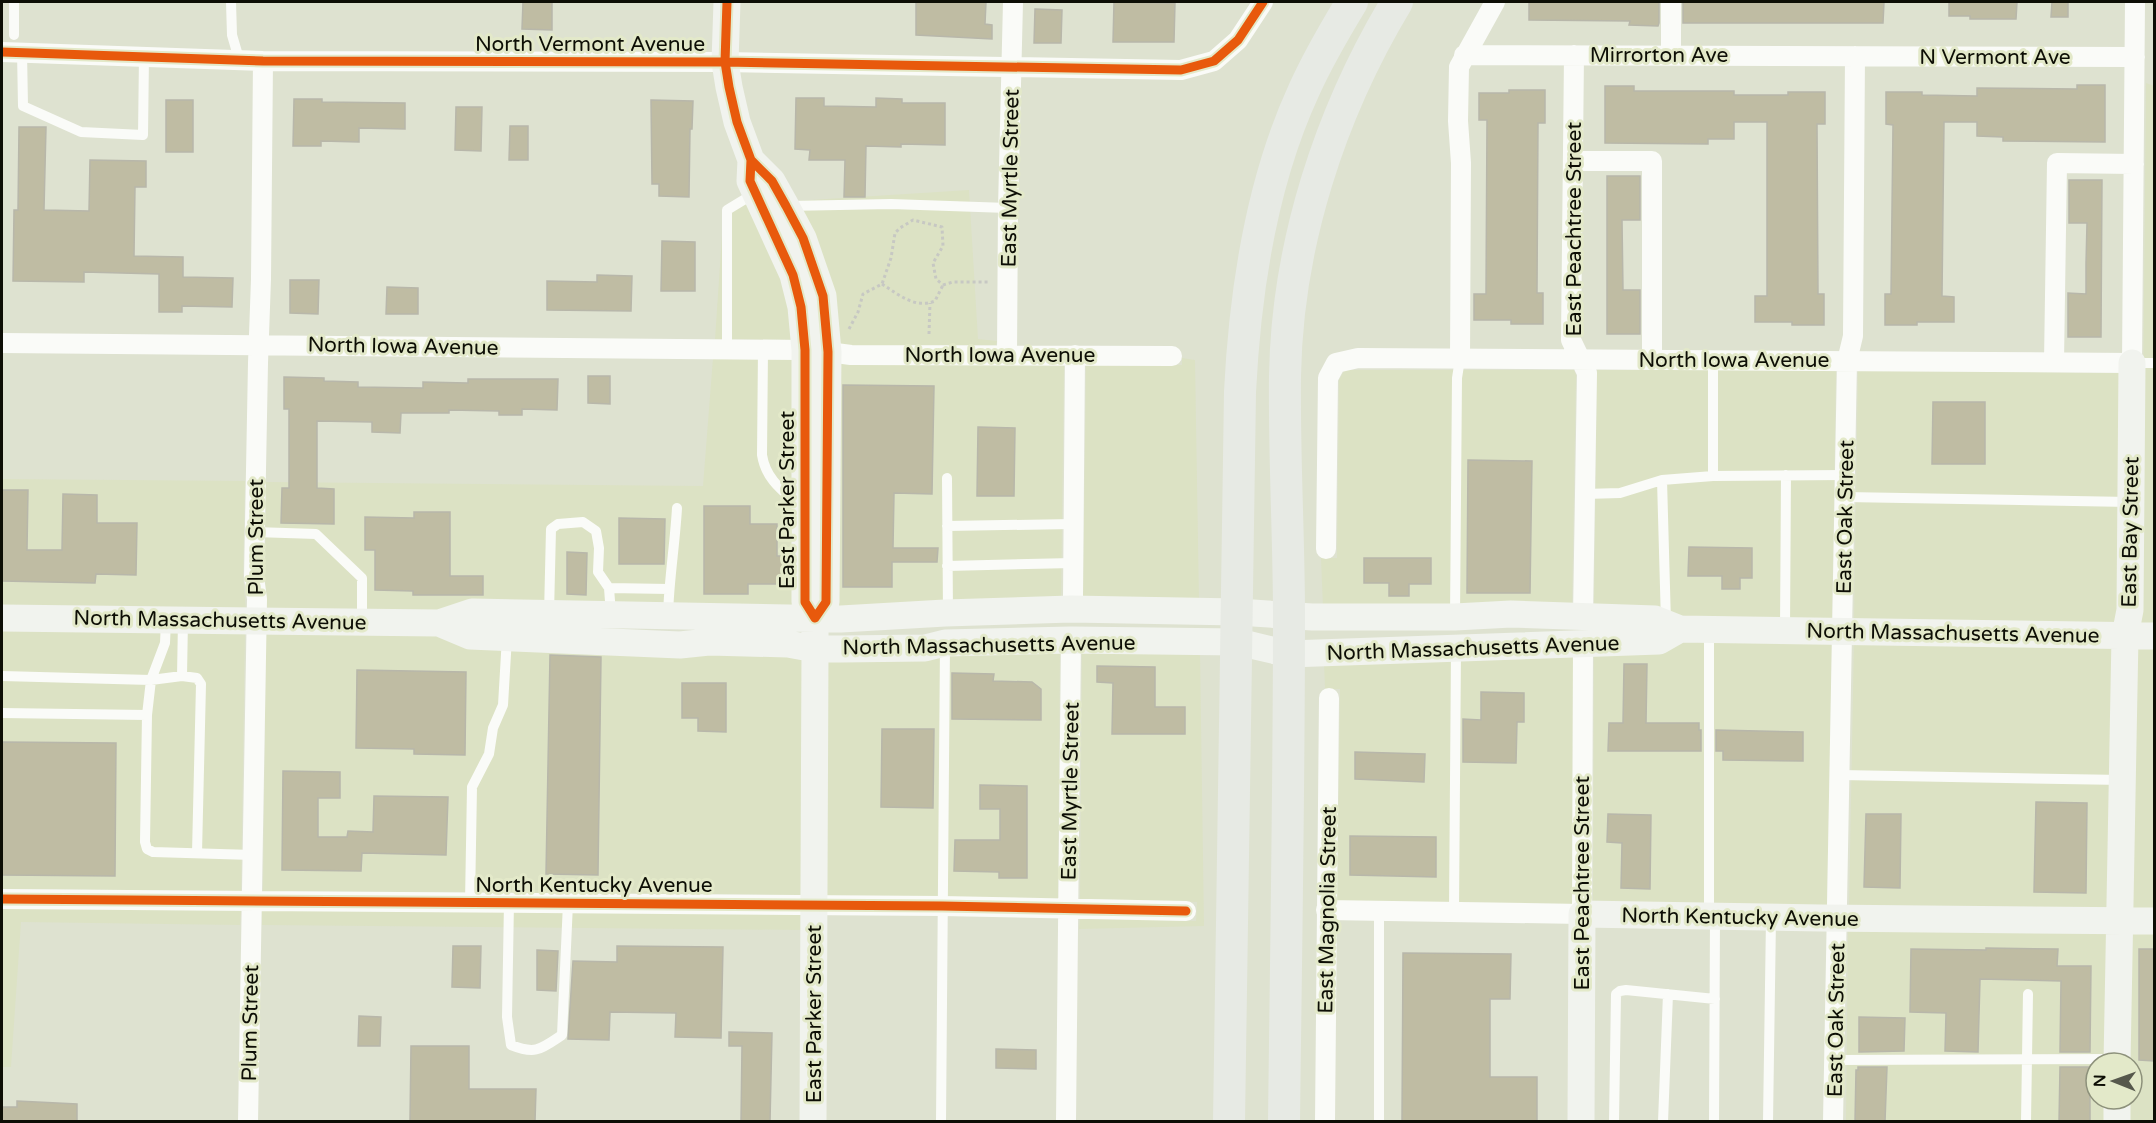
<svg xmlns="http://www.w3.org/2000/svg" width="2156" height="1123" viewBox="0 0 2156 1123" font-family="'Varela Round',sans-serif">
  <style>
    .built { fill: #dce2c4 }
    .building { fill: #bfbca3; stroke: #b8b7aa; stroke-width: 1.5 }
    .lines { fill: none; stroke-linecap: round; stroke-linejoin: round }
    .path { stroke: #c7c8c3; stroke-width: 3; stroke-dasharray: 3 3; stroke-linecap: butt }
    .lane { stroke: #fafbf8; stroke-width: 10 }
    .street { stroke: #fafbf8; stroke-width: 20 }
    .secondary { stroke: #f1f3ee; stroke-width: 27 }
    .primary { stroke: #e7eae4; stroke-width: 32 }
    .cycleway-casing { stroke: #e3e9c9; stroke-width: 13 }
    .cycleway { stroke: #e8590c; stroke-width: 9 }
    .labels { text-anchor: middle; stroke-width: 6; stroke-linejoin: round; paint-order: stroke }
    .street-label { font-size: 21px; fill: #0d0e05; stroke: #e3e9c9 }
  </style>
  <rect width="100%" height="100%" fill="#dee2d0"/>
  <path class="built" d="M2146,83L2154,86V627H2138L2141,610Z
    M969,190L978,339L997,341L996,345L852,346L839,344L795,201Z
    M750,204L783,278L794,340L715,339L724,206Z
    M713,358L794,359L796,608L440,612L267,611L265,577L266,482L703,486Z
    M1182,358L1195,360L1199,602L1083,600L1086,364L1182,365Z
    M839,363L851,365L1064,364L1061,600L841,610L836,602Z
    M1348,370H1574L1576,375L1572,606L1323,608L1321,558H1337L1339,380L1344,371Z
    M1597,370H1836L1832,621L1687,619L1684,615L1679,618L1594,607Z
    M1858,370L2121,373L2119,609L2116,626L1854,621Z
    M2,479L245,481L243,577L246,611L2,608Z
    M2,628L245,630L241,891L2,889Z
    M266,630L432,632L805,657L803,895L263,891Z
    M1682,639L1832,640L1827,909L1593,905L1594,654Z
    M1854,640L2114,645L2109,911L1849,909Z
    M2136,646H2154V911H2131Z
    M1060,649L1058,899L825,896L826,659Z
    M1082,649L1200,652L1204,926L1079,929L1080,918L1196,921L1197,902L1080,899Z
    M1573,655L1572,904L1337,901L1340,689H1325L1324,662Z
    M2,908L241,910L240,925L21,922L11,1067H2Z
    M262,910L803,914V930L262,925Z
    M1848,928L2108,930L2107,1063H2096V1099H2106V1121L1846,1122Z
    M2130,930H2154V1121L2128,1122V1099H2132V1063H2128Z"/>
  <path class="building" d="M523,2H552V30L522,29Z
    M916,2H986L985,24L992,25V39L916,35Z
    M1114,2L1175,3L1174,42H1113Z
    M1529,2H1659V23L1658,26L1629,25L1630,21L1529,20Z
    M1683,2H1884L1883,23H1683Z
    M1949,2H2017L2016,19H1970V16H1949Z
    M2052,2H2068V17H2051Z
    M1035,9L1062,10L1061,43H1034Z
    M2077,85H2105V142L2003,141V137L1977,136V122H1944L1942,296L1954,297V322H1917V325H1885V294H1891L1893,125L1886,124V92H1922V95L1977,96V88L2077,89Z
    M1605,86H1634V91H1734V95H1788V92H1825V124H1817L1818,294H1824V325H1792V322H1755V296H1767V122H1734V139H1708V144L1605,143Z
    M1509,90H1545V123H1538L1537,293H1543V324H1511V320H1474V294H1486L1487,120H1479V93H1509Z
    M796,98H824V106L876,107V98L902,99V103H945V145L901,144V147L866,146L865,197H844L845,160H809L810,150L795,149Z
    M294,99H322V102L405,103V129L359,128V142L321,141V146H293Z
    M166,100H193V152H166Z
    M651,100L693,101L692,129H690L689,197L659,196V184H652Z
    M456,107H482L481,151L455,150Z
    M510,126H528V160H509Z
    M19,127H46L44,210L89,211L90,160L146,161V187H135L134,256L183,257V277L233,278L232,307L182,306V312H159V274L84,272V282L13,281L14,210H18Z
    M1607,176H1640V220H1622L1623,290H1640V334H1607Z
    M2069,180H2102L2101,337H2068V293L2086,294V264L2087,223H2069Z
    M662,241L695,242V291H661Z
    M597,275L632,276L631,311L547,310V281L597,282Z
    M290,280H319L318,314L290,313Z
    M387,287L418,288V314H386Z
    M588,376H610V404L588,403Z
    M284,377L324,378V381L358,382V387L423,388V382L468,383V379H558L557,410L522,409V415H499V411L449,410V413H401L400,433L372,432V422L317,421V488L334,489V524L281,523L282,488H289V409H284Z
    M843,385L934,386L932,494L894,493L893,548H938L937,562H892V587H843Z
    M1933,402H1985V464H1932Z
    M978,427L1015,428L1014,496H977Z
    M1468,460L1532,461L1530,593H1467Z
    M2,490H28L27,550H62L63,494L97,495V523H137L136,575L96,574L95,583L2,581Z
    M704,506H750V524H777V556H787V584H748V594H704Z
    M414,512H450V576H483V595H413V591L375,590V550H365V517L414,518Z
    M619,518L665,519L664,564H619Z
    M1689,547L1752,548V578H1740V589H1722V576H1688Z
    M567,552L587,553L586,595L567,594Z
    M1364,558H1431V584H1409V596H1389V583H1364Z
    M550,655L601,657L598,875L546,874Z
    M1624,664H1647L1646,723H1699V730H1701V751H1608L1609,723H1623Z
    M1097,666L1155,667V707H1185V734H1112L1113,683L1097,682Z
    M357,670L466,672L465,755L414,754V749L356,748Z
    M952,673L994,674L993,681L1032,682L1041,689V720L952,719Z
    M682,683H726V732L698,731V718H682Z
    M1481,692L1524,693V722H1517L1516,763L1463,762V719L1481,720Z
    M882,729H934L933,808L881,807Z
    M1716,730L1803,732V761L1723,760V751H1716Z
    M2,742L116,743L115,876L2,875Z
    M1355,752L1425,754L1424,782L1355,779Z
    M283,771L340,772V798H318V837H347L348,831L373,832L374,796L448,797L446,855L362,853L361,871L282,870Z
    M980,785L1027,786V878H999V872L954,871L955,840H1000V809H980Z
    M2036,802L2087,803L2086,893L2034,892Z
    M1608,814L1651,815L1650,889L1621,888L1622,843L1607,842Z
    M1866,814H1901L1900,888L1864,887Z
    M1350,836L1436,837V877L1350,875Z
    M453,946H481L480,988L452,987Z
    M617,946L723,947L721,1038L675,1037L676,1013L610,1012L609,1040L568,1039L573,961L617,962Z
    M1986,948L2058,949L2057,966H2091L2090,1052H2060L2061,981L1980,979L1978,1052L1945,1051L1946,1013L1910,1012L1911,949L1986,950Z
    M2139,949H2154V1061L2139,1060Z
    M537,950L558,951L556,991L537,990Z
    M1403,953L1511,954L1510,999H1490V1077H1537V1122H1402Z
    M359,1016L381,1017L380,1046H358Z
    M1859,1017L1905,1018L1904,1051L1859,1052Z
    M729,1032L772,1033L770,1122H741L742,1046H729Z
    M411,1046H469V1089H536L535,1122H410Z
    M996,1049L1036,1050V1069L996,1068Z
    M1858,1067H1887L1885,1122H1855L1856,1070H1858Z
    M2060,1067H2090V1122H2059Z
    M17,1101L77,1104V1122H2V1107H17Z"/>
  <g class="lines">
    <path class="path" d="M882,284C899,295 915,309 935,301L943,285
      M943,285L953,282H989
      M849,329L858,312L863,294L882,284L891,258L895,233L900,228L913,220L942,227L943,246L933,263L936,279L943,285
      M929,334L930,303"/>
    <path class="lane" d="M231,2L232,35L239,59
      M14,35V2
      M22,52L23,106L81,132L143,135L144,56
      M787,206L891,204L1008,208
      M727,348V210L755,193
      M763,349L762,455C766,480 783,491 801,507
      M1713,359V476
      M2132,363H2154
      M947,478L948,613
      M1662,480L1666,623
      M1585,494L1620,493L1662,480L1713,476L1845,475
      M1845,497L2130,502
      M947,526L1073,524
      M255,532L316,534L362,578V621
      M947,566L1073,563
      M549,614L551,529L558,524L583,522L596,531L599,548L598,572L609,588
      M611,614L609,588L669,589
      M668,615C669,579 675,544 677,508
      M1455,617L1457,378L1460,359
      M166,620L165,643L151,680L147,715L145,842L147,849L153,852L253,855
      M183,620L182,676L197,678L201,684L197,853
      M1709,629V916
      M1785,629L1786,475
      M2,676L151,680L182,676
      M2,713L147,715
      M1840,775L2123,780
      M470,902L472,787L489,754L493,728L503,705L507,637
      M509,902L507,1017L511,1045C536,1055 541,1049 562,1035L568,903
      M1454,912L1456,649
      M1834,1060L2117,1059
      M941,1122L945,645
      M1379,1122V911
      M1614,1122L1616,994L1620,991L1626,990L1715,999
      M1663,1122L1668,994
      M1714,1122L1715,918
      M1768,1122L1771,918
      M2026,1122L2028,994"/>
    <path class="street" d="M2,52L263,61L725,62L1181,70L1214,61L1238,40L1263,2
      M1464,55L2135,57
      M1574,55L1571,340L1587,373L1583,616
      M1671,55V2
      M1573,161H1652V359
      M2,343L805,350
      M828,352L851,355L1172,356
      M1007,354L1008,208L1013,2
      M1460,359L1461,163L1458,121L1459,67L1495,2
      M2054,362L2057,163L2134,164
      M1326,549L1328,378L1336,363L1358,358L2132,363L2135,2
      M1071,609L1073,597L1075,355
      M2,899L942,906L1186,911
      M1326,910L1582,914L1583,645
      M248,1122L257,599L254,577L258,363L261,279L263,61
      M1066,1122L1071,640
      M1325,1122L1329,698
      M1833,1122L1847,361L1853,336L1855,56"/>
    <path class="secondary" d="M727,2L725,62L729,87L737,122L751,160L750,181L793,275L801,307L805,350V602L815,618V649L813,1122
      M751,160L772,181L786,206L803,238L823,296L828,352L826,602L815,618
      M2,618L439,623L472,612L841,619L945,613L1071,609L1238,612L1312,617H1455L1511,614L1655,619L1680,629L2154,636
      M439,623L470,636L680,645L709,642L788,644L815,649H841L925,648L945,643L1071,640L1238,642L1289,654L1659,641L1680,629
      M2117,1063L2125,636L2130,610L2132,363
      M1581,1122L1582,914L1821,918L2154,921
      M2117,1122V1099"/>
    <path class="primary" d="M1229,1122L1240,392C1245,290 1261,183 1304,90C1318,59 1335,30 1352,2
      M1284,1122C1286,953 1289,785 1289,617C1289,537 1284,457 1285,376C1287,245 1330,113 1397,2"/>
    <defs>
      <path id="cycleway" d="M727,2L725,62L729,87L737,122L751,160L750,181L793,275L801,307L805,350V602L815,618L826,602L828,352L823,296L803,238L786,206L772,181L751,160
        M2,52L263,61L725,62L1181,70L1214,61L1238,40L1263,2
        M2,899L942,906L1186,911"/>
    </defs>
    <use href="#cycleway" class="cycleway-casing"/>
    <use href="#cycleway" class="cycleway"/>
  </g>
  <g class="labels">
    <g class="street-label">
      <text x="590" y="51">North Vermont Avenue</text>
      <text x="1659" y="62">Mirrorton Ave</text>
      <text x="1995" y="64">N Vermont Ave</text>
      <text transform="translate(1010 178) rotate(-89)" y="7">East Myrtle Street</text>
      <text transform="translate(1574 229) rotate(-90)" y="7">East Peachtree Street</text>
      <text transform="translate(403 346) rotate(1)" y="7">North Iowa Avenue</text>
      <text x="1000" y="362">North Iowa Avenue</text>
      <text x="1734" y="367">North Iowa Avenue</text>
      <text transform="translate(787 500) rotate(-90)" y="7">East Parker Street</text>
      <text transform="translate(1845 517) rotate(-89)" y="7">East Oak Street</text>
      <text transform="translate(2130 532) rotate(-89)" y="7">East Bay Street</text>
      <text transform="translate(256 537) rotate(-90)" y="7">Plum Street</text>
      <text transform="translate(220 620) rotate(1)" y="7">North Massachusetts Avenue</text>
      <text transform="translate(1953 633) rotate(1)" y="7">North Massachusetts Avenue</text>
      <text transform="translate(989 645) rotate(-1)" y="7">North Massachusetts Avenue</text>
      <text transform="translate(1473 648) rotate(-2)" y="7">North Massachusetts Avenue</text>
      <text transform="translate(1070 791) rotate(-89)" y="7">East Myrtle Street</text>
      <text transform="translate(1582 883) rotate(-90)" y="7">East Peachtree Street</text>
      <text x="594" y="892">North Kentucky Avenue</text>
      <text transform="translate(1327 910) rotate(-89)" y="7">East Magnolia Street</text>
      <text transform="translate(1740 917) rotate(1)" y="7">North Kentucky Avenue</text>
      <text transform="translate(814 1014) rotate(-90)" y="7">East Parker Street</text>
      <text transform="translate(1836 1020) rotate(-89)" y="7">East Oak Street</text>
      <text transform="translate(250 1023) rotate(-89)" y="7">Plum Street</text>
    </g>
  </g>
  <rect width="2156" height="1123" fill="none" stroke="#0d0e05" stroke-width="6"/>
  <g transform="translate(2114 1081) rotate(271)"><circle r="28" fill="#e3e9c9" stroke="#8d917b" stroke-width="1.5"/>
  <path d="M0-4.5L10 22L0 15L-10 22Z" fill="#56584c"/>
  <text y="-9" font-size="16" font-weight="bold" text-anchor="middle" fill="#0d0e05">N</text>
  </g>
</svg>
